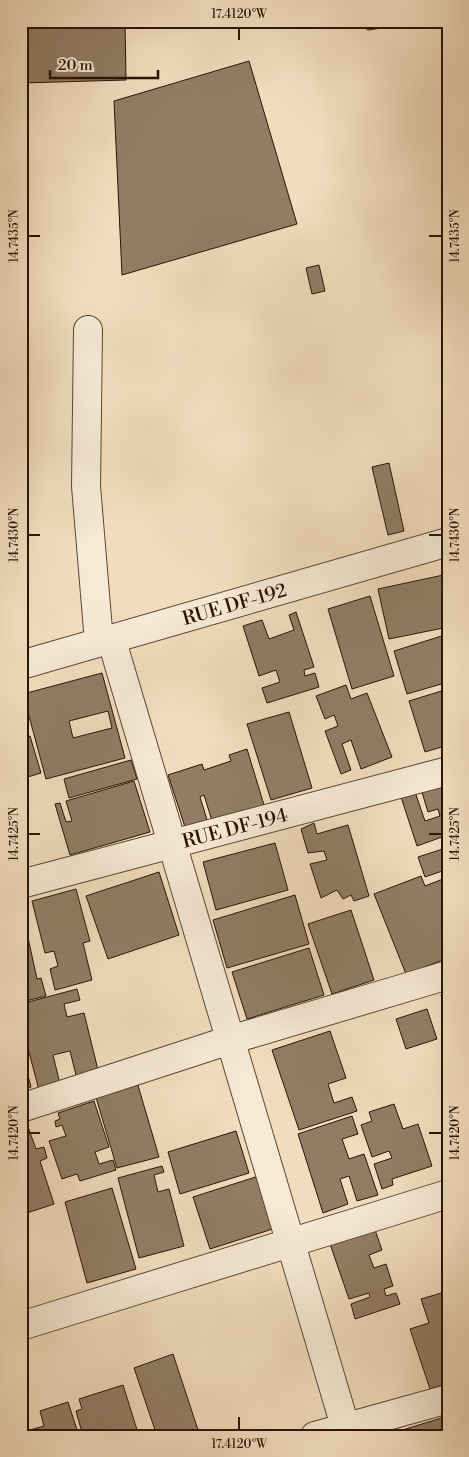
<svg xmlns="http://www.w3.org/2000/svg" width="469" height="1457" viewBox="0 0 469 1457" font-family="'Libre Bodoni',serif">
  <style>
    .building { fill: #917d65; stroke: #291405; fill-rule: evenodd }
    .lines { fill: none; stroke-linecap: round; stroke-linejoin: round }
    .minor-casing { stroke: #5b4633; stroke-width: 30 }
    .minor { stroke: #f6e9d5; stroke-width: 28 }
    .ticks { fill: none; stroke: #291405; stroke-width: 2 }
    .labels { text-anchor: middle; stroke-width: 5; stroke-linejoin: round; paint-order: stroke }
    .street-label { font-size: 19px; fill: #291405; stroke: #f6e9d5 }
    .neatline { fill: none; stroke: #291405; stroke-width: 2 }
    .ticks-label { font-size: 12px; text-anchor: middle; fill: #291405 }
  </style>
  <rect width="100%" height="100%" fill="#f1ddbe"/>
  <filter id="stains"><feTurbulence type="fractalNoise" baseFrequency=".004" numOctaves="4"/><feColorMatrix values="0 0 0 0 .2 0 0 0 0 .09 0 0 0 0 .02 0 0 0 .5 -.17"/></filter>
  <radialGradient id="worn" r=".72"><stop offset=".6" stop-color="#630" stop-opacity="0"/><stop offset="1" stop-color="#630" stop-opacity=".3"/></radialGradient>
  <path class="building" d="M21,21H125L126,80L21,83Z
    M356,21H431L368,30Z
    M249,61L297,224L122,275L114,101Z
    M319,265L325,291L312,294L306,268Z
    M389,463L404,531L388,535L372,467Z
    M448,574V627L389,639L378,589Z
    M370,596L394,676L352,689L328,609Z
    M296,612L314,667L304,670L305,676L315,673L319,687L267,703L262,688L280,682L276,670L259,676L243,626L262,620L269,639L294,630L289,615Z
    M448,634V682L407,694L394,651Z
    M102,673L125,758L46,779L23,694ZM108,711L112,728L73,738L69,721Z
    M346,685L351,699L367,693L392,757L361,769L351,740L342,744L351,770L341,774L325,731L338,726L334,715L325,719L316,696Z
    M448,689V745L425,752L409,701Z
    M289,712L312,788L271,800L247,724Z
    M30,736L41,773L21,779V739Z
    M247,749L264,805L212,821L204,795L200,797L208,823L186,830L168,775L202,764L204,770L231,761L229,755Z
    M131,760L137,779L69,798L64,779Z
    M448,780V869L425,877L418,857L446,848L442,837L417,846L401,797L415,792L425,821L440,816L438,809L428,812L421,789Z
    M134,781L150,832L70,855L55,804L60,803L66,822L72,821L66,801Z
    M314,823L317,834L348,825L369,896L354,901L351,895L343,899L337,890L321,898L310,864L327,860L324,851L308,853L301,829Z
    M275,843L288,890L216,910L203,862Z
    M159,872L179,935L108,959L86,896Z
    M421,876L425,886L448,877V958L406,974L374,894Z
    M76,889L90,941L83,943L92,980L55,990L50,969L58,966L54,951L45,953L32,901Z
    M295,895L309,944L227,968L213,920Z
    M351,910L374,980L332,994L308,924Z
    M27,933L37,979L41,978L46,996L22,1002L21,934Z
    M309,948L324,995L247,1019L232,972Z
    M77,989L80,1000L64,1004L67,1017L84,1013L99,1074L77,1079L70,1051L53,1055L60,1084L39,1090L21,1022V1004Z
    M448,993V1017L441,995Z
    M427,1009L437,1039L406,1049L396,1019Z
    M330,1031L346,1078L328,1084L334,1103L352,1097L357,1111L299,1130L272,1050Z
    M21,1048L31,1087L21,1089Z
    M137,1082L159,1157L117,1168L95,1094Z
    M94,1101L109,1147L95,1152L99,1164L113,1160L116,1170L80,1181L77,1174L62,1179L49,1141L66,1136L62,1125L56,1127L55,1121L60,1119L58,1113Z
    M394,1104L403,1129L418,1124L432,1166L392,1179L393,1185L382,1189L374,1164L392,1158L389,1151L372,1157L361,1125L372,1121L369,1112Z
    M352,1116L358,1134L342,1139L349,1159L364,1154L378,1195L357,1201L349,1176L340,1179L348,1204L323,1213L298,1134Z
    M27,1124L36,1149L44,1147L47,1158L40,1161L54,1204L21,1215V1126Z
    M236,1131L249,1173L180,1194L168,1152Z
    M162,1166L164,1172L154,1175L158,1192L169,1189L184,1246L139,1258L118,1178Z
    M265,1174L282,1226L210,1249L193,1197Z
    M112,1188L136,1269L87,1283L65,1202Z
    M375,1230L382,1250L369,1255L374,1268L386,1264L393,1286L384,1289L386,1296L396,1293L400,1304L355,1319L351,1304L370,1297L369,1293L349,1299L330,1244Z
    M448,1291V1356H446L448,1383L430,1389L410,1329L429,1323L421,1299Z
    M173,1354L200,1436H157L134,1368Z
    M123,1385L139,1436H83L76,1411L82,1409L79,1399Z
    M68,1402L79,1436H32L30,1430L44,1426L40,1411Z
    M448,1416V1436H383Z"/>
  <g class="lines">
    <defs>
      <g id="minor">
        <path d="M88,330L86,486L99,642"/>
        <path d="M111,638L348,1436"/>
        <path id="s1" d="M21,665L448,542"/>
        <path id="s2" d="M21,884L448,771"/>
        <path d="M21,1108L230,1040L448,975"/>
        <path d="M21,1326L448,1194"/>
        <path d="M315,1436L448,1399"/>
      </g>
    </defs>
    <use href="#minor" class="minor-casing"/>
    <use href="#minor" class="minor"/>
  </g>
  <path class="ticks" d="M239,28V40M28,236H40M429,236H442M28,535H40M429,535H442M28,834H40M429,834H442M28,1133H40M429,1133H442M239,1417V1430"/>
  <g class="labels">
    <g class="street-label">
      <text dy="7" stroke="none"><textPath href="#s1" startOffset="222">RUE DF-192</textPath></text>
      <text dy="7" stroke="none"><textPath href="#s2" startOffset="221">RUE DF-194</textPath></text>
    </g>
  </g>
  <rect width="469" height="1457" fill="none" stroke="#f1ddbe" stroke-width="55"/>
  <path d="M50 70v8h108v-8" fill="none" stroke="#291405" stroke-width="2.5"/>
  <text x="58" y="70" font-size="15" fill="#291405" stroke="#f6e9d5" stroke-width="4" paint-order="stroke">20 m</text>
  <rect x="28" y="28" width="414" height="1402" class="neatline"/>
  <g class="ticks-label">
    <text x="239" y="18">17.4120°W</text>
    <text transform="translate(14 236) rotate(-90)" y="4">14.7435°N</text>
    <text transform="translate(455 236) rotate(-90)" y="4">14.7435°N</text>
    <text transform="translate(14 535) rotate(-90)" y="4">14.7430°N</text>
    <text transform="translate(455 535) rotate(-90)" y="4">14.7430°N</text>
    <text transform="translate(14 834) rotate(-90)" y="4">14.7425°N</text>
    <text transform="translate(455 834) rotate(-90)" y="4">14.7425°N</text>
    <text transform="translate(14 1133) rotate(-90)" y="4">14.7420°N</text>
    <text transform="translate(455 1133) rotate(-90)" y="4">14.7420°N</text>
    <text x="239" y="1448">17.4120°W</text>
  </g>
  <rect width="100%" height="100%" filter="url(#stains)"/>
  <rect width="100%" height="100%" fill="url(#worn)"/>
</svg>
